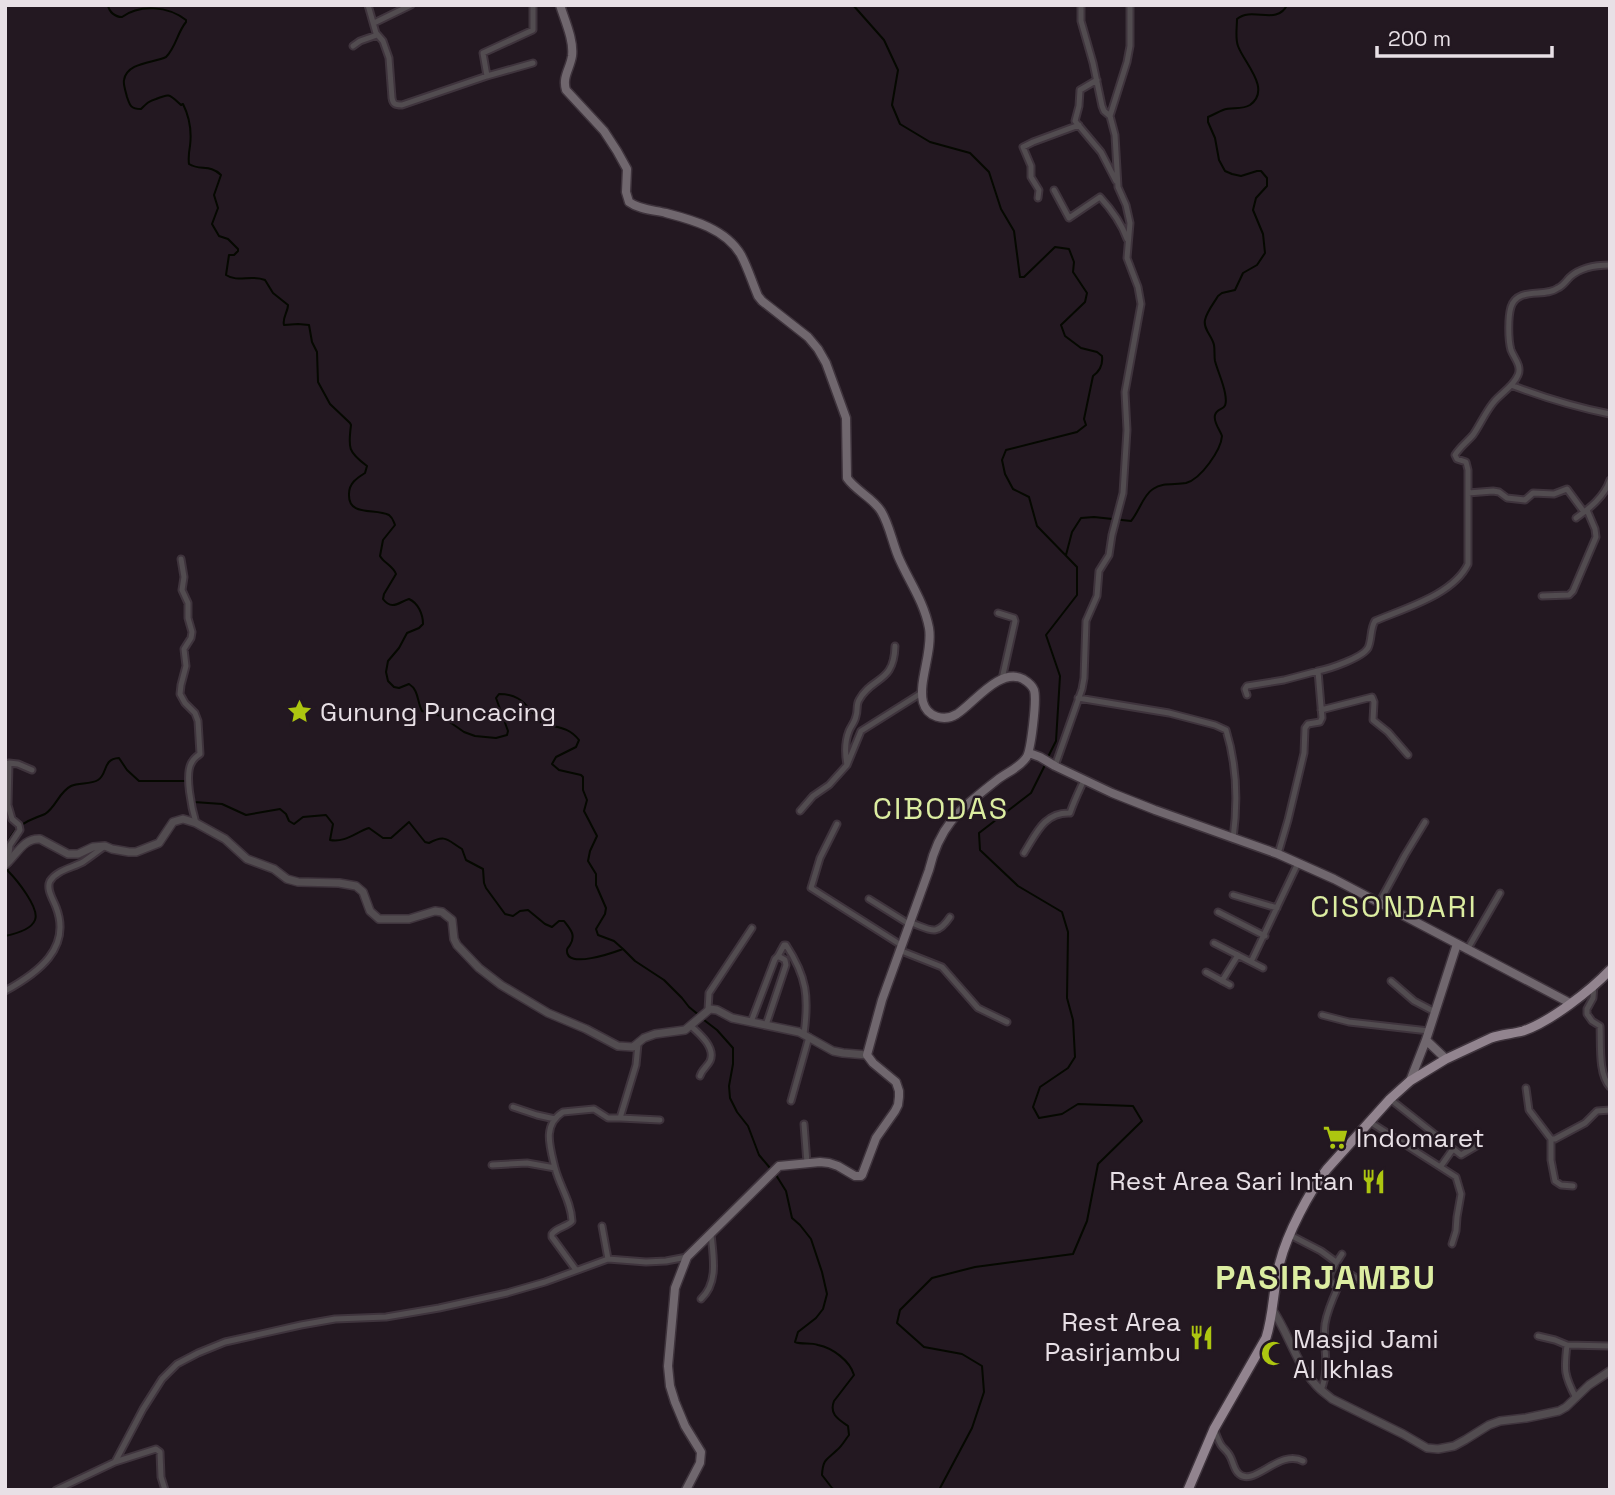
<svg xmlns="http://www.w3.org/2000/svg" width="1615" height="1495" viewBox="0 0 1615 1495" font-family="'Space Grotesk',sans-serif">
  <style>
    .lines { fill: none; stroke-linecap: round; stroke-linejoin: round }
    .stream { stroke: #050800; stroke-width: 2 }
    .minor-casing { stroke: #3f343d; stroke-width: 9 }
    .tertiary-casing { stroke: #3f343d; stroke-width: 10 }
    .secondary-casing { stroke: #3f343d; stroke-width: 11 }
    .trunk-casing { stroke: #3f343d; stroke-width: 12 }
    .minor { stroke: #524c50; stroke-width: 5 }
    .tertiary { stroke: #524c50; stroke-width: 7 }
    .secondary { stroke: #70676e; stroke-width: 8 }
    .trunk { stroke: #92848f; stroke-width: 9 }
    .labels { text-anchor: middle; stroke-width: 5; stroke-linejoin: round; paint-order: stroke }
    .poi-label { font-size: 26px; fill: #e8e0e6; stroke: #231821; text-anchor: start }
    .quarter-label { font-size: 30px; letter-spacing: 2px; fill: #dceda1; stroke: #231821 }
    .district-label { font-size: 33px; font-weight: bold; letter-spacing: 2px; fill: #dceda1; stroke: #231821 }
  </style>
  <rect width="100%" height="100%" fill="#231821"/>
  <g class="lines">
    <path class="stream" d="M108,5C109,12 115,17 122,17C140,4 168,6 186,20V22C177,33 176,47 166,57C154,63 127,62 124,80C123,85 126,92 127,97C130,106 131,109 141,109C147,103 149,101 156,99C170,93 169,94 181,105L183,104C190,118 192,130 190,146C189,152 188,157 189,164C200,171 210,164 221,175L214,195L218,208L212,224L219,236L228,239L238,249V251L234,255H229L226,275C238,283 251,274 265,280L273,293L288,305C288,312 282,318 284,325L298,324L309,325L312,342L317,352L318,382L330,404L350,423L351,425C348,448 348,452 367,466L365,473C357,478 349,483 349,494C348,517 375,508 389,515C393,518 393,520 395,525L383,540L380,556C384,563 393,566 396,574L384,594L383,599C392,611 399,602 409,599C418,603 423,614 423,624L419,628L407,633L399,648L388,661L386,672L388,681L394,687L399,688L409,684C419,690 417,702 422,711L441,716L464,732L475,736L496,738L507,735L508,731L496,698L499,694C515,694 523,700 532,712C534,715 536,718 539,721C550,729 566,723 579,740L576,747L556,757L552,764L559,770L581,775L583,777V790L587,800L584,811L597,836L590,851L588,861L596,874V885L606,908L605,914L596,929L598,935L614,941L623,949
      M853,5L884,40L898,70L892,105L900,124L930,142L970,153L989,172L1001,209L1014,231L1020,277H1024L1055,247L1069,249L1074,262L1073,272L1087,293L1085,302L1061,325L1065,336L1081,348L1097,352L1102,356C1103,364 1100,371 1093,376L1084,419L1086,425L1077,432L1006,450L1002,460L1005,474L1013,489L1029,497L1037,526L1077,567V595L1046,635L1060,676L1056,741L1048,757
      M1066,555L1072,532L1081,518L1094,517L1131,521C1139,512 1143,495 1153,489C1163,482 1175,485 1186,483C1201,479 1221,450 1222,436C1220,430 1213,422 1215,415C1218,405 1229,414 1225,393C1223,382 1218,372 1215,361C1214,356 1215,350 1214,345C1212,336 1203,329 1205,320C1207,311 1214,303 1218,296L1222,293L1235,290L1243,273L1257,265L1265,253L1263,234L1253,210L1256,198L1267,186V178L1261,171H1257L1241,176L1232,174L1225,171L1219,160L1215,138L1208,122V117C1213,115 1218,112 1223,110C1232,107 1242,110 1250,105C1272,89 1244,63 1238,46C1235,38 1237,28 1237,19C1252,6 1277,26 1287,5
      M191,783L194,802L222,804L246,815L280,809L286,814L289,821L294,824L303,817L326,815L333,824L330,840C345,843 356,832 369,828L383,838H391L409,822L425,842L429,843C446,834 447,840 462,849L466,860L483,869L484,883L486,888L505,914L513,916L520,911L528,910L545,924L552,927L559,921H564C571,930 576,935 570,945C569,947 567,948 567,950C565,970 615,952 623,949L635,961L664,980L682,998L689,1007L700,1016
      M5,854C8,835 17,825 35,818C37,817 43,815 45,814C56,807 59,792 71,786C79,782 90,785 98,780C108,774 102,759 119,758L127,770L139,781H186
      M5,936C15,934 31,930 35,920C40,908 16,879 8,871L7,867
      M704,1020L717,1030L733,1048V1064L729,1086L730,1098L737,1112L748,1126L759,1155L770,1168
      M776,1175L786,1191L792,1218L800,1225L811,1239L822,1272L827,1294L823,1309L816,1318L798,1332L795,1342C803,1345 810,1342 818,1345C833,1348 850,1361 854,1375L834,1401C829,1414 838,1419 848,1426L849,1435C845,1440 842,1446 837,1450C827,1460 823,1458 822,1475L832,1488L835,1490
      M939,1490L972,1428L984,1392L982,1366L962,1354L924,1347L897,1323L900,1310L932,1278L975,1267L1073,1254L1087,1221L1098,1164L1142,1121L1133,1106L1078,1104L1062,1114L1039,1118L1033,1107L1040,1087L1068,1068L1075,1057L1073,1020L1067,998L1068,932L1062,912L1018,886L980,850L979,833L1031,793L1046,763"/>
    <defs>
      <path id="minor" d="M368,5L376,33L383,41L389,58L392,98C393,104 395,105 402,105L487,76L533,63
        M1081,5V21L1093,63L1102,106L1104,111L1110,116
        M374,23L411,5
        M353,46L360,41L377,35
        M487,76L483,53L533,30V5
        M1097,80L1080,90L1079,106L1075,121L1101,152L1116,181
        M1054,190L1069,218L1100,197C1112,210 1121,222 1127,239
        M1038,198L1039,190L1031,177V166L1023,147L1033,142L1079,125
        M1511,385C1545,398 1574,407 1610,414
        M1468,493L1493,491L1499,492L1507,498L1525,500L1533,493L1554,494L1567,489L1584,512
        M1576,518C1590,508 1604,497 1610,480
        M181,559L184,577L182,590L188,603V618L192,632L191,638L184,649L186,666L181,685L180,694L185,703L195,713L198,721L200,754C197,756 194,758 192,762C184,773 192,810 196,823
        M1542,596L1569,595L1573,591L1596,537L1595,529L1587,510
        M998,613L1014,618L1015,621L1002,679
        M1247,695L1245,689L1247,686L1284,680L1318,671
        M1078,698L1169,713L1215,725L1226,730C1237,765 1238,802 1233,839
        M1321,710L1372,697L1374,702L1373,720L1388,732L1408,755
        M847,765C845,754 845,741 849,731C851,726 855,722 856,716C858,711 856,705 859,700C872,676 894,684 895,646
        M1055,766L1082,689L1084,678L1086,621L1097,596L1099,571L1109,555L1112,535L1123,493L1127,430L1125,392L1141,304L1138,287L1127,258L1130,223L1126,205L1118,187L1115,135L1110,116L1127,62L1130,46V5
        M800,811L813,796L829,785L847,765L861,731L923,692
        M837,824L820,858L811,888L901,945
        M1024,853C1036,834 1044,812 1070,813C1074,801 1079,791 1084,780
        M1278,854L1288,820L1304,753L1305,728L1308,724L1320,722L1322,718L1318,671C1329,669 1362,658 1368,648C1372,640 1370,629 1375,621C1405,608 1453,595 1468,564V470L1466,462L1457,459L1455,455C1460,447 1467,442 1473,435C1480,425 1485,413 1493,403C1501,393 1513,387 1518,375C1522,366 1514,358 1511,350C1508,339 1508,317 1511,307C1518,286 1545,298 1558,288C1563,286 1566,281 1570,277C1581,267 1595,265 1610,265
        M8,863L10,845L20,830L19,825L12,819L8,805L9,763L18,764L32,770
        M1233,895L1277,908
        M869,899L909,924
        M1379,903L1405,855L1425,822
        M1218,912L1265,936
        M909,922C930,929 936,938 950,917
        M1214,943L1263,968
        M899,950L942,967L978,1008L1007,1022
        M1467,950L1500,893
        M778,956L784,945H786C807,977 809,997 804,1034
        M1251,962L1298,863
        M1206,972L1230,985
        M1222,981L1238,955
        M1391,981L1414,1001L1435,1012
        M1594,985L1593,998L1587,1009V1014L1592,1021L1600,1026C1601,1044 1598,1074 1610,1087
        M5,991C38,973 72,948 56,907C53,899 46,889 50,881C57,870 72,868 83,862C90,857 98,851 105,846
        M708,1010L709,993L752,928
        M1322,1015L1349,1022L1429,1031
        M751,1022L775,959L778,956L785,960L786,965L766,1025
        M691,1026C700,1034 716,1048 710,1061C707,1067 702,1069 700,1076
        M1526,1088L1529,1110L1551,1139H1555L1585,1123L1597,1111L1610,1110
        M1390,1099L1461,1155L1478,1145
        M791,1101L809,1037
        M513,1107L537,1115L555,1119
        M620,1118L660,1120
        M1370,1122L1456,1177L1461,1194L1457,1217L1456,1231L1452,1244
        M804,1124L807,1163
        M1551,1139V1160L1555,1181L1561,1185L1573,1186
        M492,1165L527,1163L555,1168C560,1187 571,1201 572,1221C567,1227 557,1227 552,1234V1237L576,1270
        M1441,1166L1453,1149
        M555,1168C550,1147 542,1125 563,1112L594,1109L608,1118H620L636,1065L638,1044
        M602,1226L608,1259
        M1290,1235L1321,1251L1336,1262
        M1338,1287L1343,1275L1347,1272L1364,1283
        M701,1299C719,1282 713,1256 711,1234
        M1538,1336L1555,1340L1567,1345L1610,1346
        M1567,1345C1564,1370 1564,1375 1576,1398
        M1321,1390C1331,1366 1322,1347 1325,1324C1327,1312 1333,1298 1338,1287C1336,1286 1330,1281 1330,1279C1328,1273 1339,1259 1342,1254
        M1214,1429C1216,1434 1218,1440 1221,1445C1223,1448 1226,1450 1228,1453C1233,1459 1233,1468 1238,1473C1253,1489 1279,1448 1303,1461
        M115,1462L143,1409L162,1379L177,1364L198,1353L225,1342L301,1325L335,1319L386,1317L439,1308L507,1293L545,1282L608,1259L646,1262L666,1261L687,1257
        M56,1490L115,1462L156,1449L160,1452L161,1477L165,1490"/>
      <path id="tertiary" d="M5,865C17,855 23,838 40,839L68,854H78L93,847L105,846L112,849L129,852H136L159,843L173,822L183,819L196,823L225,839L247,859L274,869L287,879L298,882L339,883L356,886L363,892L370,911L379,919H409L435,911L442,912L452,920L454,939L457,945L479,968L501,985L548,1013L586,1029L618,1046L633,1047L644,1038L655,1034L685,1030L710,1009L717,1010L732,1018L799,1032L833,1051L843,1053L867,1055
        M1272,1309C1288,1332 1296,1363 1315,1384C1320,1390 1326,1394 1332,1399L1403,1434L1427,1448L1438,1449L1454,1446L1465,1440L1489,1425L1500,1421L1526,1418L1559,1411L1566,1407L1589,1385L1610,1371"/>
      <path id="secondary" d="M560,5C565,21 574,40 572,56C570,69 562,77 566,90L604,131L617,151L627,169L626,192L629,202C640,210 654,210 666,213C693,220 726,229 741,255C748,268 752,282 758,296L762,301L808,337L818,349L826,363L846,418L847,478C856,491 873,498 881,511C889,524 892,541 898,556C908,580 924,601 929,628C933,651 918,682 923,702C927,717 944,722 957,714C974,703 1000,667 1023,679C1028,682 1032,685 1034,690C1037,699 1031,752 1026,758C1018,769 1007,772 997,780C961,809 940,823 929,870L882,1000L867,1055L873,1063L896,1082L899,1091V1097L898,1105L895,1111L876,1138L862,1175L861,1176H855L838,1166L829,1163L820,1162L779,1166L687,1257L675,1288L668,1366L670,1386L675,1402L685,1426L701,1452L700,1463L686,1490
        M1029,753L1040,757L1055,766L1112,793L1155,810L1278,854L1334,879L1570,1003
        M1426,1040L1446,1059
        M1410,1081L1426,1040L1457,944"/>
      <path id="trunk" d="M1188,1490L1214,1429L1266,1338C1274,1313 1273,1287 1280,1262C1287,1234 1309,1192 1327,1169L1390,1099L1410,1081L1446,1059L1491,1038C1501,1034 1512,1034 1523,1031C1550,1022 1591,990 1610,970"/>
    </defs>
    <use href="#minor" class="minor-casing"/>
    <use href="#tertiary" class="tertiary-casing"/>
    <use href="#secondary" class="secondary-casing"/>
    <use href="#trunk" class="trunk-casing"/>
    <use href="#minor" class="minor"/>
    <use href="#tertiary" class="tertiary"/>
    <use href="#secondary" class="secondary"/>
    <use href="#trunk" class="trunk"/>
  </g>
  <defs>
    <symbol id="sight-bare" viewBox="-9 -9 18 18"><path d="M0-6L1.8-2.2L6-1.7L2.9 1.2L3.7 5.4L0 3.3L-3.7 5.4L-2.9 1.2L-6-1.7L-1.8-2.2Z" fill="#adc610" stroke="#231821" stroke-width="2.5" paint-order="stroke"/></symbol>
    <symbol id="supermarket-bare" viewBox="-9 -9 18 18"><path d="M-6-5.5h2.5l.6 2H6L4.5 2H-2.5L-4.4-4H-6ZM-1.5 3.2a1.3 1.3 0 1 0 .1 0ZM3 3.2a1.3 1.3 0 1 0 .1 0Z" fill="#adc610" stroke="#231821" stroke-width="2.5" paint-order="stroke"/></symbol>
    <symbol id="restaurant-bare" viewBox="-9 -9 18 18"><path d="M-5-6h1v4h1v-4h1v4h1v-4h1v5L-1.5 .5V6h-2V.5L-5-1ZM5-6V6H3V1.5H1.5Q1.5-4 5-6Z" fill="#adc610" stroke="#231821" stroke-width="2.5" paint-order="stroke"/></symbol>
    <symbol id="mosque-bare" viewBox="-9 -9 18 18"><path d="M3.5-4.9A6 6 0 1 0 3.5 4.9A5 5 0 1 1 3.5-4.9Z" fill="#adc610" stroke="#231821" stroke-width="2.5" paint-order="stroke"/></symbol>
  </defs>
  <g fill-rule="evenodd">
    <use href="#sight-bare" x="282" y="694" width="35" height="35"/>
    <use href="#supermarket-bare" x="1318" y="1120" width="35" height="35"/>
    <use href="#restaurant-bare" x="1356" y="1164" width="35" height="35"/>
    <use href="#restaurant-bare" x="1184" y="1320" width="35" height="35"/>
    <use href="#mosque-bare" x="1256" y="1336" width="35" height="35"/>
  </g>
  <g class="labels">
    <g class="poi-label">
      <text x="320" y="721">Gunung Puncacing</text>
      <text x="1356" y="1147">Indomaret</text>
      <text x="1354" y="1190" text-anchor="end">Rest Area Sari Intan</text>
      <text x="1181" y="1331" text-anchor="end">Rest Area<tspan x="1181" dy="30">Pasirjambu</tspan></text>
      <text x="1293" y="1348">Masjid Jami<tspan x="1293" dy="30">Al Ikhlas</tspan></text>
    </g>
    <g class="quarter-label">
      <text x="941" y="819">CIBODAS</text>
      <text x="1394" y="917">CISONDARI</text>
    </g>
    <g class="district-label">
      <text x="1326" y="1289">PASIRJAMBU</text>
    </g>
  </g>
  <rect width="1615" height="1495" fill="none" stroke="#e8e0e6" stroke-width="14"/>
  <path d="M1377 46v10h175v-10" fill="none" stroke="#e8e0e6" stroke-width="3.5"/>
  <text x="1388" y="46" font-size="21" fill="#e8e0e6" stroke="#231821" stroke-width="5" paint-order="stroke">200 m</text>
</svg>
